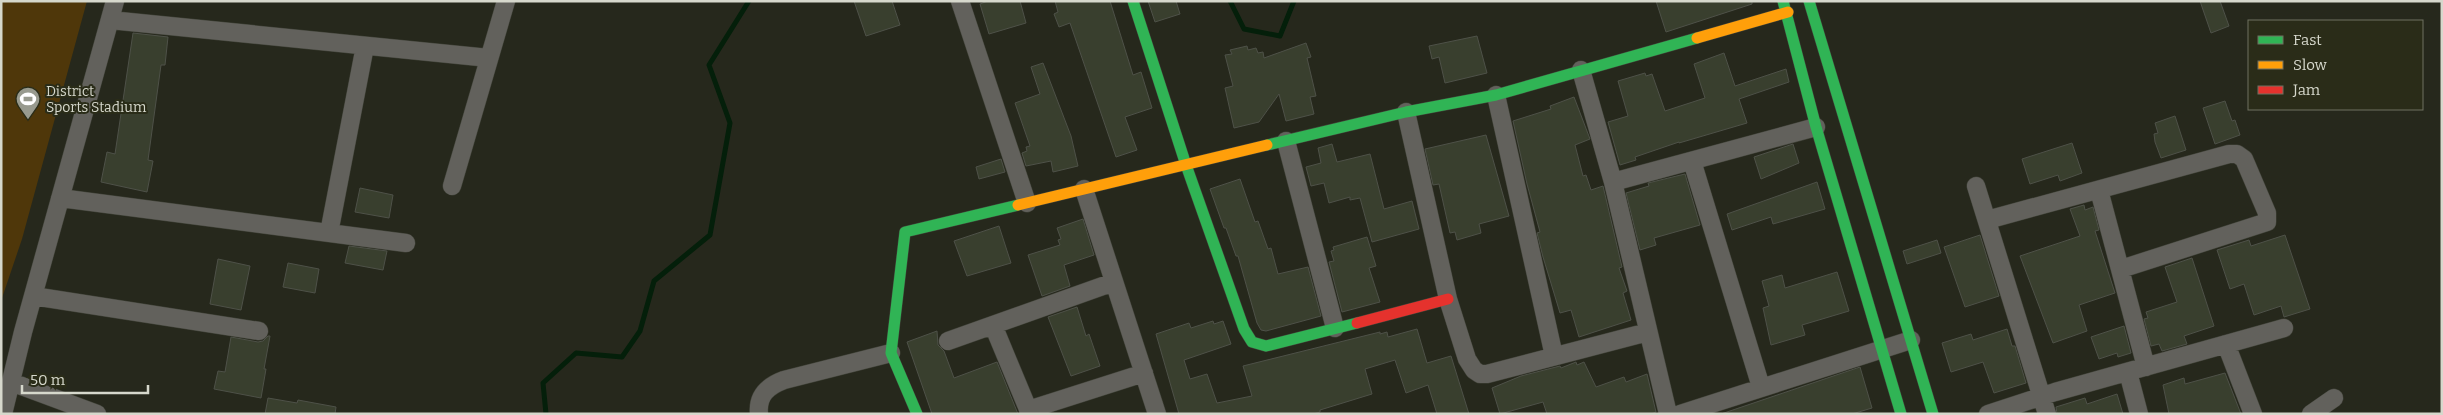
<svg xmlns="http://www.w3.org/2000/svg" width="2443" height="415" viewBox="0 0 2443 415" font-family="Bitter,serif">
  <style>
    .green { fill: #4f370a }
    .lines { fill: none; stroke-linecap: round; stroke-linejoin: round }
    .stream { stroke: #041f0a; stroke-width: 5 }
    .building { fill: #393f2e; stroke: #4e5148 }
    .street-casing { stroke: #414339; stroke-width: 19 }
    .fast-casing { stroke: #414339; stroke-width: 12 }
    .slow-casing { stroke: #414339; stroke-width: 12 }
    .jam-casing { stroke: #414339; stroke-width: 12 }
    .street { stroke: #62615c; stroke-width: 18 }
    .fast { stroke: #30b455; stroke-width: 11 }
    .slow { stroke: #ff9f0a; stroke-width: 11 }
    .jam { stroke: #e5322d; stroke-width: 11 }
    .labels { text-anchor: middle; stroke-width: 4; stroke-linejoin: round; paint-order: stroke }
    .poi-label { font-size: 14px; fill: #d6d8cc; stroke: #2a2c18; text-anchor: start }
  </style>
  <rect width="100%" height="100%" fill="#26281c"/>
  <path class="green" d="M1,1H87L22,239L1,301Z"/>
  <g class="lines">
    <path class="stream" d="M1230,1L1244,29L1280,36L1294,1
      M546,414L543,383L576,353L622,357L640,331L654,281L710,235L730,123L709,65L749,1"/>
  </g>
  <path class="building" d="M854,1H892L900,25L866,36Z
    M988,1H1020L1026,23L989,34L980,4Z
    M1055,1H1110L1133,75L1141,72L1152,108L1125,117L1137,150L1116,157L1070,23L1059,27L1054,14L1058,12Z
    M1148,1H1176L1180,14L1155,22Z
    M1656,1H1752V4L1666,32Z
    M2200,1H2220L2229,26L2211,33Z
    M133,33L168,37L165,65H161L148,160L153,161L147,192L101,182L107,152L115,154Z
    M1477,36L1487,73L1445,83L1439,57L1432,59L1429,46Z
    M1306,43L1311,57L1307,58L1316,96L1310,97L1314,114L1286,121L1279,94L1259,122L1234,128L1225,88L1233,86L1225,55L1232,54L1230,50L1247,46L1248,50L1256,48L1258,53L1263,52L1264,58Z
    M1724,53L1735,86L1786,69L1789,82L1739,99L1747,123L1679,143V142L1635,157L1636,160L1620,165L1608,122L1628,116L1618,81L1645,73L1646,76L1652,74L1665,111L1705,98L1694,64Z
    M1043,63L1071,136L1078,166L1053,172L1051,161L1026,166L1022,153L1027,151L1026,147L1030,146L1015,103L1040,94L1031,67Z
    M1574,97L1590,139L1575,145L1583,176L1586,175L1591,190L1603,186L1622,267L1619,268L1627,291L1623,293L1631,320L1579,337L1571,310L1560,313L1543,257L1537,233L1540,232L1527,184L1513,121L1551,109L1550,106Z
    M2225,101L2232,121L2235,120L2240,135L2215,144L2203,108Z
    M2175,116L2186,150L2161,158L2155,142L2154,134L2158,133L2155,123Z
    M1486,135L1509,216L1479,224L1481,233L1457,240L1455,232L1450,233L1439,184L1433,185L1425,149Z
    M2072,143L2082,173L2060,181L2058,175L2030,184L2022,159Z
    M1332,144L1337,162L1370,154L1384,209L1412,201L1419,229L1372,242L1360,198L1350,200V197L1329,203L1324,183L1311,186L1306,167L1321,163L1318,148Z
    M1793,144L1799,163L1761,179L1754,157Z
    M1001,159L1005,172L979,179L976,167Z
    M1685,174L1700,225L1654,238L1656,245L1640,250L1626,193L1649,186L1648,183Z
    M1240,179L1255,222L1258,221L1268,249L1271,248L1278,274L1308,267L1321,316L1266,331L1261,330L1257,323L1238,256H1236L1226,228H1224L1210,189Z
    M1817,182L1825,209L1773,224L1771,217L1732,230L1727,214Z
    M360,188L393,195L389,218L355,212Z
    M2084,205L2085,210L2093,207L2099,230L2095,231L2115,293L2079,305L2087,331L2053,343L2020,256L2080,236L2070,209Z
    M1083,219L1094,255L1064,265L1070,286L1042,296L1028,255L1060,245L1058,240L1061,239L1057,228Z
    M999,226L1011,263L967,276L954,241Z
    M1980,235L1999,296L1965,307L1944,247Z
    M2285,235L2310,309L2284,317L2281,306L2254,315L2244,284L2230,289L2217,250L2249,240L2251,246Z
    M1367,237L1376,266L1369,268L1380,302L1342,312L1329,262L1334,261L1331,251L1334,250L1333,247Z
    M1937,240L1941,253L1907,264L1903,251Z
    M349,246L387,251L383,270L345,263Z
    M2192,258L2214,326L2184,336L2187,344L2162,351L2159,344L2151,346L2144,319L2148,318L2146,312L2177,302L2165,267Z
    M218,259L250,266L241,310L210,304Z
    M288,263L319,269L315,293L283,287Z
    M1837,272L1849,311L1802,325L1805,335L1771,345L1763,308L1769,306L1762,281L1782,275L1785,288Z
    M1077,307L1086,336L1089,334L1100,366L1071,376L1048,317Z
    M1213,321L1214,324L1223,321L1231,344L1184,360L1190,379L1207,374L1217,403L1252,396L1243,366L1380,332V334L1387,332L1388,337L1417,329L1427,363L1451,356L1469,414H1437L1428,385L1406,393L1395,360L1365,369L1372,394L1320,410V412L1313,414H1179L1156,334L1189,323L1191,328Z
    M2124,326L2131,353L2118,357L2117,353L2099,359L2091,337Z
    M2007,329L2012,346H2015L2026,383L1994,393L1983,362L1951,372L1942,343L1971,334L1973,340Z
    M937,331L938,345L944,351L954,378L997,362L1018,414H932L907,342Z
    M268,336H270L264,369H266L261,398L214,389L218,371L225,372L231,337L258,342L263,341Z
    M1576,362L1577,365L1584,362L1596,387L1624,377L1626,382L1647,374L1656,412L1651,414H1547L1543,402L1500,414L1492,388L1521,376L1560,366L1561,368Z
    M1860,367L1872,408L1852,414H1721Z
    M2225,373L2241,414H2169L2163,385L2184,378L2185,384Z
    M2117,394L2123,414H2057L2056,407L2085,398L2087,404Z
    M268,398L297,403L298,400L336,407L335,414H265Z"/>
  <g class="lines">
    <defs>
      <path id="street" d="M960,1L1027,203
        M110,20L489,58
        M1581,70L1613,182L1668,414
        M1496,95L1554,356
        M1406,112L1448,299L1467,359L1474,370L1480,374H1487L1648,332
        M1286,141L1335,328
        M1692,161L1761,387
        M1613,182L1816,127
        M452,186L506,1
        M1976,186L2047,414
        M1084,189L1157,414
        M2099,190L2146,367
        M60,198L406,243
        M1987,220L2229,154H2237L2244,159L2267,213V222L2121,269
        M329,233L365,46
        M33,296L259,331
        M993,325L1030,414
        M948,341L1114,282
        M2226,344L2253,414
        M2128,372L2139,414
        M11,382L97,414
        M1028,410L1144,373
        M3,414L23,332L115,1
        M759,414C757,395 768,386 784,380L891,353
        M1680,414L1911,340
        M1988,414L2055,392L2284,328
        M2311,414L2334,398"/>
      <path id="fast" d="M1133,1L1186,165L1244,329L1252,342L1266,346L1357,323
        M1783,1L1816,127L1901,414
        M1809,1L1933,414
        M1267,145L1406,112L1496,95L1697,38
        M917,414L891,353L905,232L1018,205"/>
      <path id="slow" d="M1697,38L1788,12
        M1018,205L1267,145"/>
      <path id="jam" d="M1357,323L1448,299"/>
    </defs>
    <use href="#street" class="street-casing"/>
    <use href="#fast" class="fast-casing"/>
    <use href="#slow" class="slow-casing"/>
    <use href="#jam" class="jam-casing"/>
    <use href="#street" class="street"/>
    <use href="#fast" class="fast"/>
    <use href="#slow" class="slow"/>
    <use href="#jam" class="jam"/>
  </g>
  <defs>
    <symbol id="stadium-pin" viewBox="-11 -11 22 30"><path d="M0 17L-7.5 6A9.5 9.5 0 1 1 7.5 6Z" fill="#989a8e" stroke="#2a2c18"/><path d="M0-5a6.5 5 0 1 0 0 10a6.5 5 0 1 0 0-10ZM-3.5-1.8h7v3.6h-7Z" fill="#fff"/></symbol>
  </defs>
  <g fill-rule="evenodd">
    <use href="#stadium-pin" x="14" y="85" width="28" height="38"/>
  </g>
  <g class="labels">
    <g class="poi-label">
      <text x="46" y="96">District<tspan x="46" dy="16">Sports Stadium</tspan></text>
    </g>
  </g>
  <rect width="2443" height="415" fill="none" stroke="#d6d8cc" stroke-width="5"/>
  <rect x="2248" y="20" width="175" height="90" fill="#2a2c18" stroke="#6f7160"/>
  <rect x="2258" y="36" width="25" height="8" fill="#30b455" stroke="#6f7160"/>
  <text x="2293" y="45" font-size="15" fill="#d6d8cc">Fast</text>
  <rect x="2258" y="61" width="25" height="8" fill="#ff9f0a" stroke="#6f7160"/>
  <text x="2293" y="70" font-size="15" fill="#d6d8cc">Slow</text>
  <rect x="2258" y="86" width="25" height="8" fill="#e5322d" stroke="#6f7160"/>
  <text x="2293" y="95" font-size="15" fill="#d6d8cc">Jam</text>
  <path d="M22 385v8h126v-8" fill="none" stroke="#d6d8cc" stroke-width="2.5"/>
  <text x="30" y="385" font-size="15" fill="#d6d8cc" stroke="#2a2c18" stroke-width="4" paint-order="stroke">50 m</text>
</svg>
